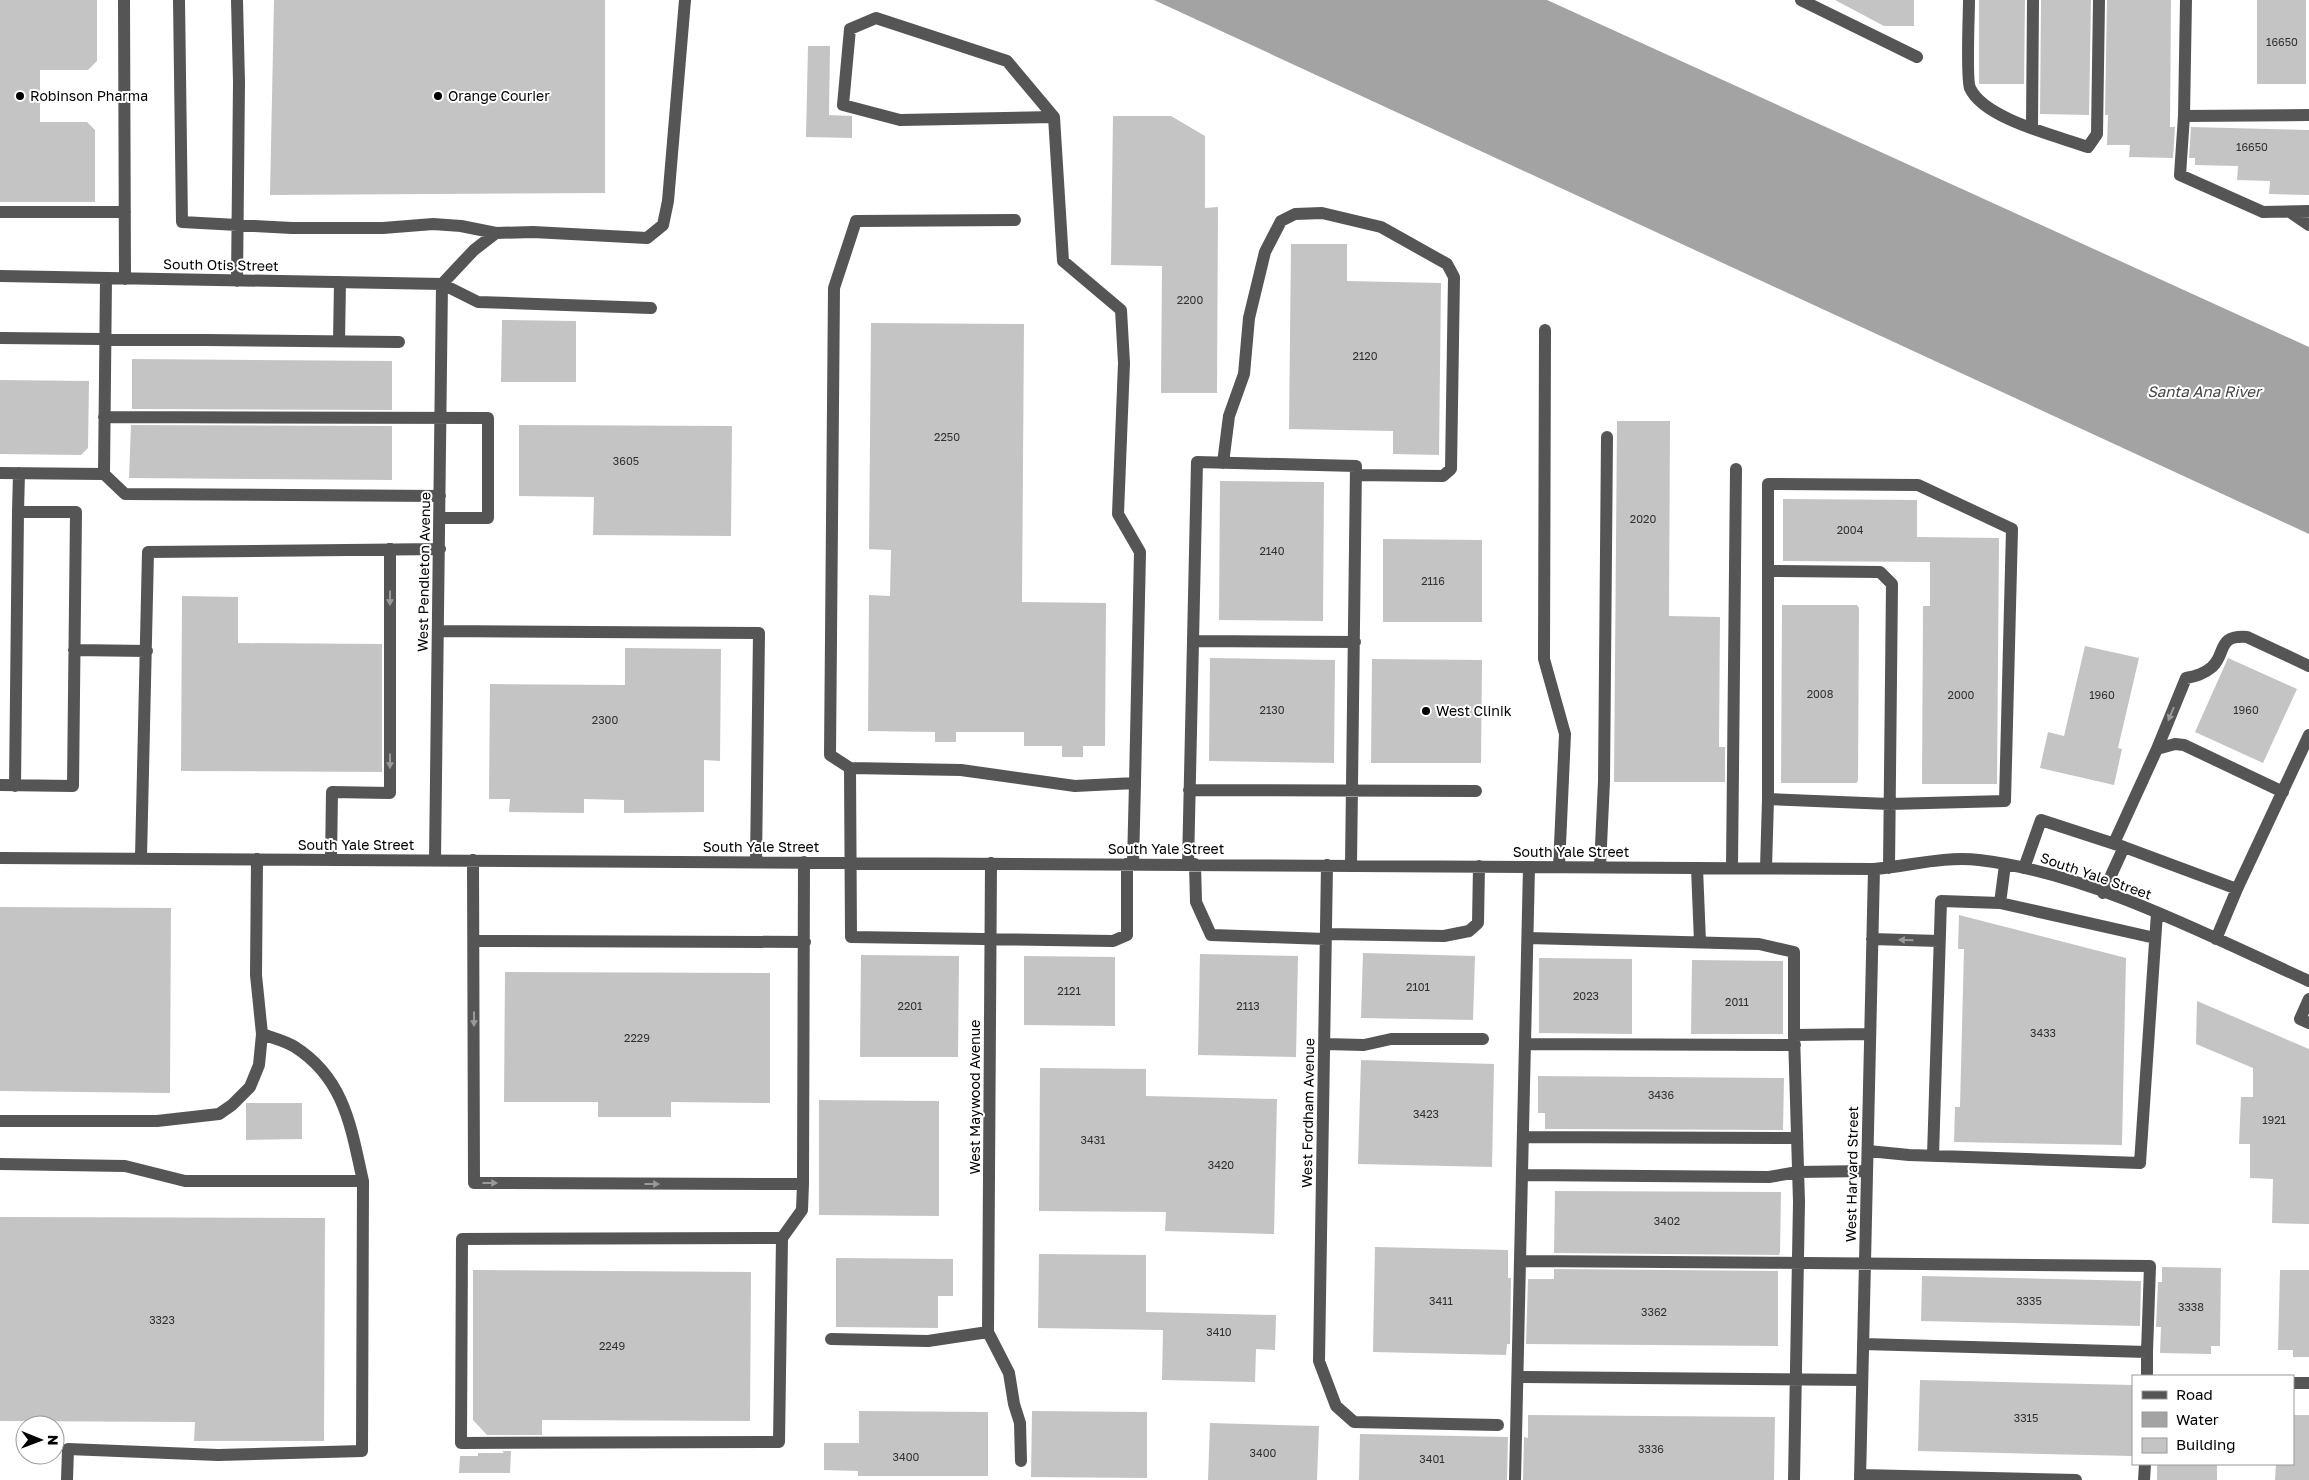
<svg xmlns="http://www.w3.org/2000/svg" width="2309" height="1480" viewBox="0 0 2309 1480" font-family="'Golos Text',sans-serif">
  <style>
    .water { fill: #a3a3a3 }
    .building { fill: #c4c4c4 }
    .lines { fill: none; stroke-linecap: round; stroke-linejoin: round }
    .minor { stroke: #555; stroke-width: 12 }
    .oneway { fill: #999 }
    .poi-dot { fill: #000; stroke: #fff; stroke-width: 2 }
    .labels { text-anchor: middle; stroke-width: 4; stroke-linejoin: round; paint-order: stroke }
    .number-label { font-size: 11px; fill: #313131 }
    .poi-label { font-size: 14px; fill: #000; stroke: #fff; text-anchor: start }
    .street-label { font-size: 14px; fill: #000; stroke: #fff }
    .water-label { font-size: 15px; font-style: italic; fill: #444; stroke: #fff }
  </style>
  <rect width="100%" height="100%" fill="#fff"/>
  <path class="water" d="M1154,0H1547L2309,347V534Z"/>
  <path class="building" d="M0,0H97V61L88,70H40V122H87L95,130V202H0Z
    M274,0H605V193L270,195Z
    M1835,0H1914V26H1884Z
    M1979,0H2025L2024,84H1979Z
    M2041,0H2091L2089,115L2040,114Z
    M2107,0H2171L2170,127H2175L2173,158L2129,157L2130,145H2107L2108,115H2105Z
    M2257,0H2306V84H2257Z
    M808,46H830L829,115L852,116V138L806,137Z
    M1113,116H1171L1205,136V208L1218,207L1217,393H1161L1162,266L1111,265Z
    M2191,127L2309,130V195L2269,194L2270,181L2237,180L2238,166L2195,165V158H2189Z
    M1291,244H1347V281L1441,283L1439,455L1393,454V431L1289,429Z
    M502,320L576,321V382H501Z
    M871,323L1024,324L1022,602L1106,603L1105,746H1083V757H1062V746H1024V732H956V742H935V732L868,731L869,595L890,596L891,550L869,549Z
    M132,359L392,361V410L132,409Z
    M0,380L89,381L88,448L81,455L0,454Z
    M1617,421H1670L1669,616L1720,617L1719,747H1725V782H1614Z
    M131,425L392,426V480L129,478Z
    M519,425L732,426L731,536L593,535L594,497L519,496Z
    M1220,481L1324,482L1323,621L1219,620Z
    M1783,499L1917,500V537L1999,538L1997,784H1922L1923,606H1930V562L1783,561Z
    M1383,539L1482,540V622H1383Z
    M182,596L238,597V643L382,644V772L181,771Z
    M1782,605H1857L1859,608L1858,781L1856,783H1781Z
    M2085,646L2139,658L2118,748L2122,749L2114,785L2040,768L2048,732L2064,736Z
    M625,648L721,649L720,761L704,760V812L624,813V800L584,799V813L509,812L510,799H489L490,684L625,685Z
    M1210,658L1335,660L1334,763L1209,761Z
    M2228,658L2297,689L2263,763L2195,732Z
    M1372,659L1482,660L1481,763H1371Z
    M0,907L171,908L170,1093L0,1091Z
    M1959,915L2126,958L2122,1145L1954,1142L1955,1107H1960L1964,949H1958Z
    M1363,953L1475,956L1473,1020L1361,1018Z
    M1200,954L1298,956L1296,1057L1198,1055Z
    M861,955L959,956L958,1057H860Z
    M1024,956L1115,957V1026L1024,1025Z
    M1539,958L1632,959V1034L1539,1033Z
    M1692,960L1783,961V1034H1691Z
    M505,972L770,973V1103L671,1102V1117H598V1102H504Z
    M2197,1001L2309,1049V1224L2272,1223L2273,1179L2250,1178V1144H2239L2241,1097H2253V1068L2196,1044Z
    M1361,1060L1494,1064L1492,1167L1358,1164Z
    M1040,1068L1146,1069V1096L1277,1099L1274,1234L1165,1231L1166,1212L1039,1211Z
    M1538,1076L1784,1078L1783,1130L1545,1129V1113H1538Z
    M819,1100L939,1101V1216L819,1215Z
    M246,1103H302V1139L246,1140Z
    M1555,1191L1781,1192L1780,1252L1779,1255L1554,1253Z
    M0,1217L325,1218L324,1441H194L195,1422L0,1421Z
    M1375,1247L1508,1250V1278H1511L1510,1344H1507L1506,1355L1373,1352Z
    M1039,1254L1146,1255V1312L1276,1315L1275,1350L1256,1349L1255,1382L1162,1380L1163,1330L1038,1328Z
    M836,1258L953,1259V1296H938V1328L836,1327Z
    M2162,1267L2221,1268L2220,1346H2211V1354L2160,1353L2161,1327H2156L2158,1282H2162Z
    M1554,1269L1778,1271V1346L1526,1344L1528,1279H1554Z
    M473,1270L751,1272L750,1421L542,1420V1435H487L473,1420Z
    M2280,1270H2309V1357H2293V1350H2278Z
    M1922,1276L2141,1281L2140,1326L1921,1321Z
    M1920,1380L2133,1385V1456L1918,1451Z
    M859,1411L988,1412V1476H858V1471L824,1470V1443H859Z
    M1032,1411L1147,1412V1478L1031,1477Z
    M1528,1415L1775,1417L1774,1480H1523L1524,1437L1528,1438Z
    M2293,1415H2309V1480H2275L2276,1464H2293Z
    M1210,1423L1319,1426L1317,1480H1208Z
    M1360,1434L1508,1437L1507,1480H1359Z
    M502,1451H511L510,1473H459L460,1456H478V1453H504Z
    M2157,1464H2217V1480H2157Z"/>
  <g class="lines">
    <path class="minor" d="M124,0L125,279
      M179,0L182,222L292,228H383L433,224L461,226L496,233
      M237,0L239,82L237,281
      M1801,0L1917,57
      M1969,0C1969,14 1966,79 1970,88C1984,119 2057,136 2088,147L2097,134L2099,0
      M2186,0L2184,116L2180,175L2263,212L2309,211
      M2184,116L2309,115
      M1054,117L900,120L843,105L850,29L876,18L1007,61L1054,117L1063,261L1121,310L1124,363L1118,514L1140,552L1135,783
      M2032,127L2033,0
      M0,212H125
      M2290,212L2309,225
      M0,276L442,284L478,302L651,308
      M442,284L474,250L496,233L533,232L647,238L663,225L668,201L685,0
      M1545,330L1544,659L1565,734L1559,867
      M0,338L399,342
      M339,341L340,282
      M104,417L488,418V518H440
      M1223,463L1229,416L1244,374L1249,318L1265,252L1281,221L1295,214L1322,213L1381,227L1447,264L1454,277L1451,469L1443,476L1356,475
      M0,473L104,474L106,278
      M104,474L125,494L440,496
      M1768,484L1918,485L2012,529L2005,801L1889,804L1768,799Z
      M18,512L19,473
      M1768,571L1880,572L1892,584L1889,868
      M439,631L759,633L756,862
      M1193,641L1355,642
      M74,650L147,651
      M2157,749L2186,678C2196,676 2204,674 2212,667C2227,653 2216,635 2247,637L2309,666
      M850,768L830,755L834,288L856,221L1015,220
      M0,785L73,786L76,512H18L15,786
      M1189,790L1476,791
      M2114,843L2157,749L2175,744L2184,745L2283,792
      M2124,847L2237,889L2216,939
      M0,858L1874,869C1909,866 1944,856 1979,860C2090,873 2207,935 2309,981
      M141,858L148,552L440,549
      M331,860L332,792L390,793V549
      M435,860L442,284
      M473,860L474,1183L803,1184L804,862
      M991,863L988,1332L1009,1373L1014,1404L1020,1423L1021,1461
      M1127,864V935L1113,941L851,937L850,768L961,770L1075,786L1135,783L1133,864
      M1195,864L1196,902L1211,935L1326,939
      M1188,865L1197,462L1356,466L1351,865
      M1327,865L1319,1361L1336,1406L1354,1422L1498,1425
      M2005,865L2000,903L2155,938
      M1600,867L1604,781L1607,437
      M1697,868L1700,942
      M1732,868L1736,469
      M1766,868L1768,799
      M2024,868L2041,820L2124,847L2103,893
      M2237,889L2309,735
      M1327,934L1444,936L1469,931L1478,923L1479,866
      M1528,938L1759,944L1794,952V1035
      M1872,939L1939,941
      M474,941L805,942
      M2309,999L2300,1019L2309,1023
      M262,1034C273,1038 286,1041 295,1047C345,1079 351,1128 363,1181
      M1325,1044L1364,1045L1391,1039H1483
      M1526,1044L1795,1045
      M0,1121H157L219,1114L232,1105L250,1087L259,1065L262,1034L256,975L257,859
      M1524,1137L1797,1138
      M1868,1151L1909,1155L2140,1163L2157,913
      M1933,1156L1941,901L2000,903
      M0,1164L125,1166L185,1181H363L362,1451L218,1455L68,1449L67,1480
      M1523,1175L1769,1177L1798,1172L1867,1171
      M782,1238L462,1239L461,1443L779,1442L782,1238L802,1210L803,1184
      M1520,1261C1730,1263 1940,1263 2150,1266L2147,1352
      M831,1339L928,1341L988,1332
      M1863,1344L2147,1352V1376
      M1518,1377L1862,1380
      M2293,1383H2309
      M1860,1475L2076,1480
      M1515,1480L1529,867
      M1794,1480L1799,1202L1794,1035L1870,1034
      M1860,1480L1874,869
      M2144,1480L2145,1464"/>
  </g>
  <defs><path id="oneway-solid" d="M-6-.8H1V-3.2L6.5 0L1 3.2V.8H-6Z" transform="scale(1.25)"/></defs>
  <g class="oneway">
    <use href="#oneway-solid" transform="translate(390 598) rotate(90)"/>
    <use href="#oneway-solid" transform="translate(2171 714) rotate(113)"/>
    <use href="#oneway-solid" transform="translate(390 761) rotate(90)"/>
    <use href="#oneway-solid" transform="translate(1906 940) rotate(-178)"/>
    <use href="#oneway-solid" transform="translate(474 1019) rotate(90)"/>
    <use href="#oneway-solid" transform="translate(490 1183)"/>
    <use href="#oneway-solid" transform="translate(652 1184)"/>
  </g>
  <g class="poi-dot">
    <circle cx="20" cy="96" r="5"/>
    <circle cx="438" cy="96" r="5"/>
    <circle cx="1426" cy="711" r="5"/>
  </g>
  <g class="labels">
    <g class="number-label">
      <text x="2282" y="46">16650</text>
      <text x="2252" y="151">16650</text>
      <text x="1190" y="304">2200</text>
      <text x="1365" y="360">2120</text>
      <text x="947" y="441">2250</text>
      <text x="626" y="465">3605</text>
      <text x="1643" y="523">2020</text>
      <text x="1850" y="534">2004</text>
      <text x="1272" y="555">2140</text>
      <text x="1433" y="585">2116</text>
      <text x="1820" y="698">2008</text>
      <text x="1961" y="699">2000</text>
      <text x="2102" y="699">1960</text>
      <text x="1272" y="714">2130</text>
      <text x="2246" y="714">1960</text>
      <text x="605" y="724">2300</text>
      <text x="1418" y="991">2101</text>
      <text x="1069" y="995">2121</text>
      <text x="1586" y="1000">2023</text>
      <text x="1737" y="1006">2011</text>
      <text x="910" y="1010">2201</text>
      <text x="1248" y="1010">2113</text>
      <text x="2043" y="1037">3433</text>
      <text x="637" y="1042">2229</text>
      <text x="1661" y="1099">3436</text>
      <text x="1426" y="1118">3423</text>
      <text x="2274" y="1124">1921</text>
      <text x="1093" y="1144">3431</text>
      <text x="1221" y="1169">3420</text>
      <text x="1667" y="1225">3402</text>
      <text x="1441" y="1305">3411</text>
      <text x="2029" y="1305">3335</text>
      <text x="2191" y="1311">3338</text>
      <text x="1654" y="1316">3362</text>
      <text x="162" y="1324">3323</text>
      <text x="1219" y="1336">3410</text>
      <text x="612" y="1350">2249</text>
      <text x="2026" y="1422">3315</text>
      <text x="1651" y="1453">3336</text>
      <text x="1263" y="1457">3400</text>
      <text x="906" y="1461">3400</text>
      <text x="1432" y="1463">3401</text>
    </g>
    <g class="poi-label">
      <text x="30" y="101">Robinson Pharma</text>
      <text x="448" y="101">Orange Courier</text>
      <text x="1436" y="716">West Clinik</text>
    </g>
    <g class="street-label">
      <text transform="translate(221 265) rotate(1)" y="5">South Otis Street</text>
      <text transform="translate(424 572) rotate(-89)" y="5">West Pendleton Avenue</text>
      <text x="356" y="850">South Yale Street</text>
      <text x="761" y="852">South Yale Street</text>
      <text x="1166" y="854">South Yale Street</text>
      <text x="1571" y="857">South Yale Street</text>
      <text transform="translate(2096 876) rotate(19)" y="5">South Yale Street</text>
      <text transform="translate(975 1097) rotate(-90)" y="5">West Maywood Avenue</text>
      <text transform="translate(1308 1113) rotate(-89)" y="5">West Fordham Avenue</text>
      <text transform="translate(1852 1174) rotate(-89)" y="5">West Harvard Street</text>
    </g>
    <g class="water-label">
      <text x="2204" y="397">Santa Ana River</text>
    </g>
  </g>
  <rect x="2132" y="1375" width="162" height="90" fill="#ffffff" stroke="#999999"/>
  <rect x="2142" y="1391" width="25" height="8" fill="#555555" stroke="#999999"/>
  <text x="2176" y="1400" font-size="15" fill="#000000">Road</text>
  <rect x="2142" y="1412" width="25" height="15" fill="#a3a3a3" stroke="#999999"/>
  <text x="2176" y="1425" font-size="15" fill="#000000">Water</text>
  <rect x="2142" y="1438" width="25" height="15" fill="#c4c4c4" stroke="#999999"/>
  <text x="2176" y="1450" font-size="15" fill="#000000">Building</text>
  <g transform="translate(40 1440) rotate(91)"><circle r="24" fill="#ffffff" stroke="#999999"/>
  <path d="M0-4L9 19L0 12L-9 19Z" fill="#000000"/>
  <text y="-8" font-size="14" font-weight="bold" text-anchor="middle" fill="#000000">N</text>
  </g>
</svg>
